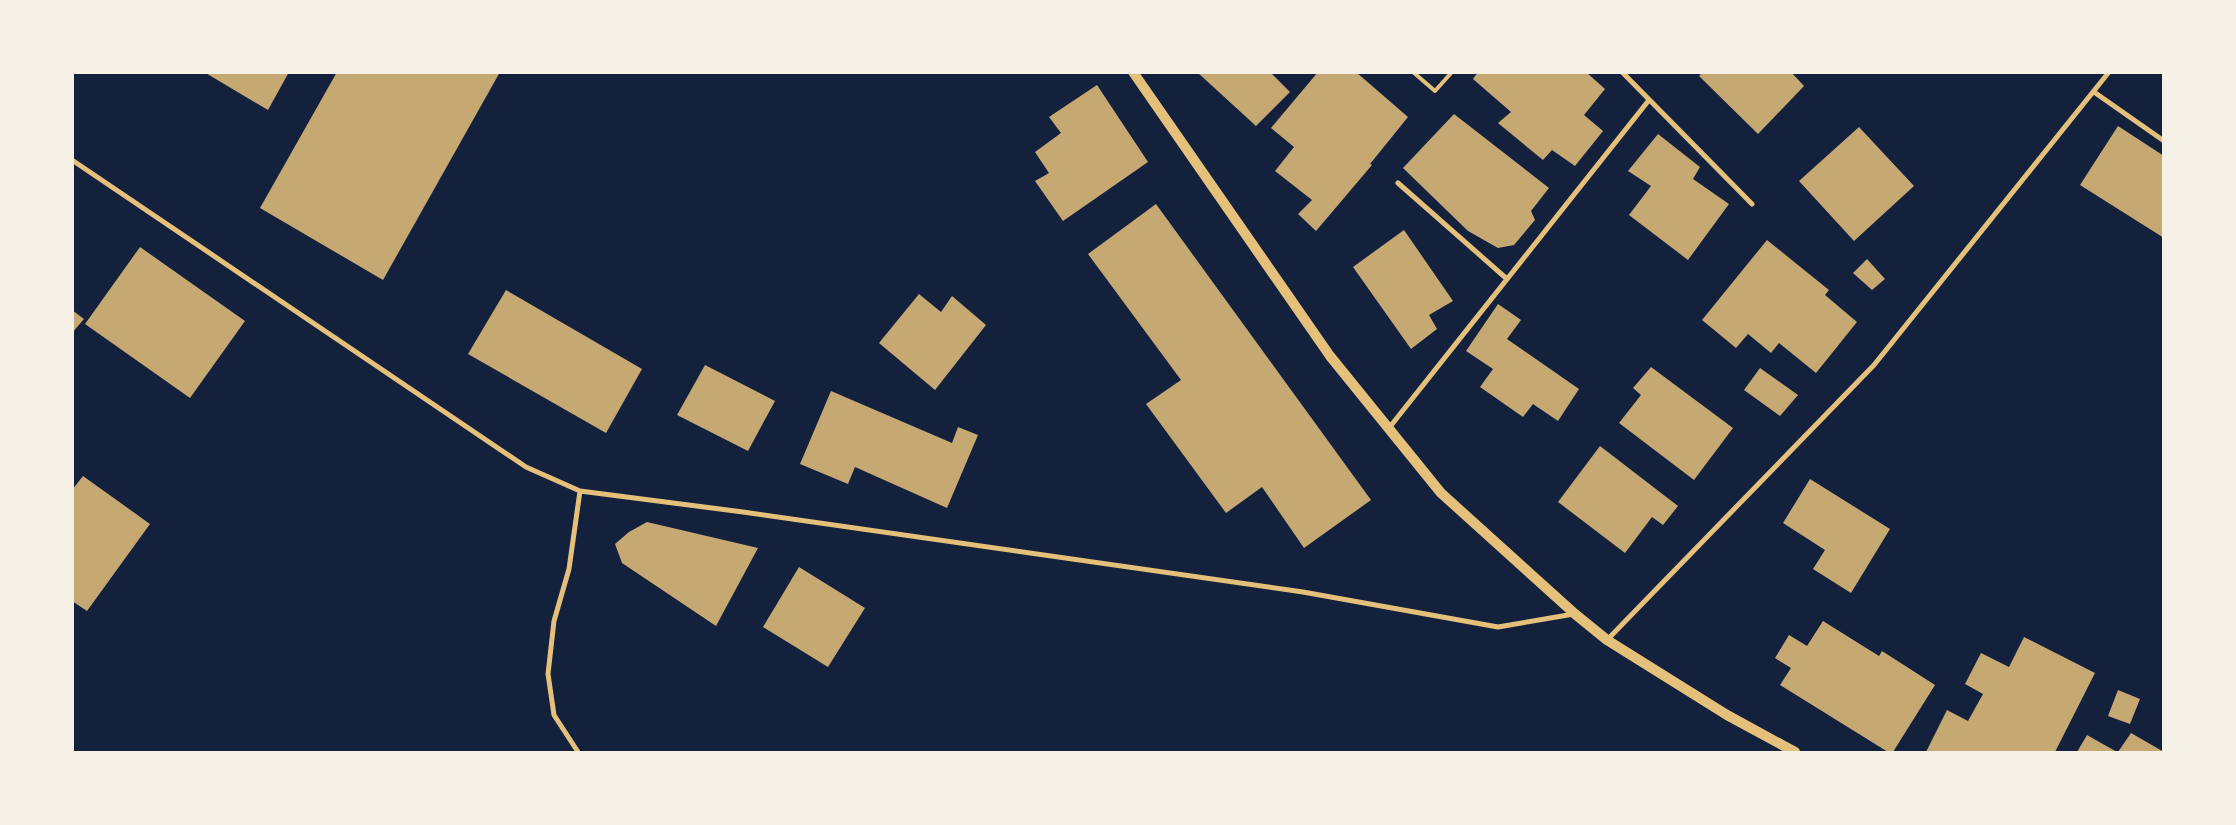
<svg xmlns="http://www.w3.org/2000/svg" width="2236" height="825" viewBox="0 0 2236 825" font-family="Poppins,sans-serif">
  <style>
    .building { fill: #c6a872 }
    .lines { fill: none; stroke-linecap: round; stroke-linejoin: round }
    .service { stroke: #e5c07b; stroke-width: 4 }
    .minor { stroke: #e5c07b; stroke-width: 5 }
    .secondary { stroke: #e5c07b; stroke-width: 10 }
  </style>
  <rect width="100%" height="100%" fill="#14213d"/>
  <path class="building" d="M204,72H289L268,110Z
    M337,72H500L383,280L260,208Z
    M1197,72H1270L1290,92L1256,126Z
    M1318,72H1356L1408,117L1370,164L1372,165L1316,231L1298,214L1312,200L1275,171L1294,147L1271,128Z
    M1478,72H1586L1605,89L1584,115L1603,131L1575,166L1552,150L1543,160L1498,123L1511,112L1473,79Z
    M1703,72H1791L1804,86L1758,134L1699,76Z
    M1097,85L1148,162L1063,221L1035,181L1049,173L1035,152L1061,133L1049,117Z
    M1454,114L1549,188L1531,211L1535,220L1514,245L1498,248L1468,231L1403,168Z
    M2118,126L2164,156V238L2080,185Z
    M1859,127L1914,186L1854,241L1799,181Z
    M1658,134L1700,167L1693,179L1729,204L1688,260L1629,215L1651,186L1628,171Z
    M1156,204L1371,500L1304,548L1262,487L1226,513L1146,404L1181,380L1088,254Z
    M1404,230L1453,301L1429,315L1437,329L1411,349L1353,267Z
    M1767,240L1829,290L1825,295L1857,322L1816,373L1779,343L1771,353L1748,334L1736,348L1702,320Z
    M140,247L245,321L190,398L85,324Z
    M1867,259L1885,279L1872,290L1853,273Z
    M506,290L642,369L606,433L468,354Z
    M919,294L941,312L952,296L986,325L935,390L879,343Z
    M1498,304L1521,320L1507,339L1579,389L1558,421L1533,404L1523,417L1480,387L1493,369L1466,351Z
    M72,310L84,319L72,333Z
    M705,365L775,401L748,451L677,415Z
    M1651,367L1733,428L1694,480L1619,423L1641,395L1633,388Z
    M1760,368L1798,395L1780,416L1744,390Z
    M831,391L952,443L958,427L978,435L947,508L855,467L848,484L800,464Z
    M1600,446L1678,506L1663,525L1652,517L1625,553L1558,502Z
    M83,476L150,524L87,611L72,601V490Z
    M1810,479L1890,529L1851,593L1813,569L1825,550L1783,523Z
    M647,522L758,548L716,626L622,563L615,544L629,532Z
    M799,567L865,608L828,667L763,627Z
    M1823,621L1879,656L1882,651L1935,685L1893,752H1888L1780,685L1791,668L1775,658L1789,635L1807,646Z
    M2024,637L2095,673L2055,752H1926L1947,710L1968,721L1983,694L1965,684L1981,653L2009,667Z
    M2118,690L2140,699L2130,724L2108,716Z
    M2131,733L2164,752H2118Z
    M2087,735L2117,752H2077Z"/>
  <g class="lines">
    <path class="service" d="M1413,72L1435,91L1452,72"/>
    <path class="minor" d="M1622,72L1752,204
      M2094,92L2164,141
      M72,160L526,467L580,491L743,512L1303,592L1498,627L1574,614
      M1398,183L1507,279
      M1389,428L1649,100
      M1607,640L1874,365L2109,72
      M578,752L554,715L548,674L554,621L569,569L580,491"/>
    <path class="secondary" d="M1133,72L1330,356L1441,493L1575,614L1607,640L1727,715L1795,752"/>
  </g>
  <rect width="2236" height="825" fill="none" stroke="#f6f1e7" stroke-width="148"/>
</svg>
